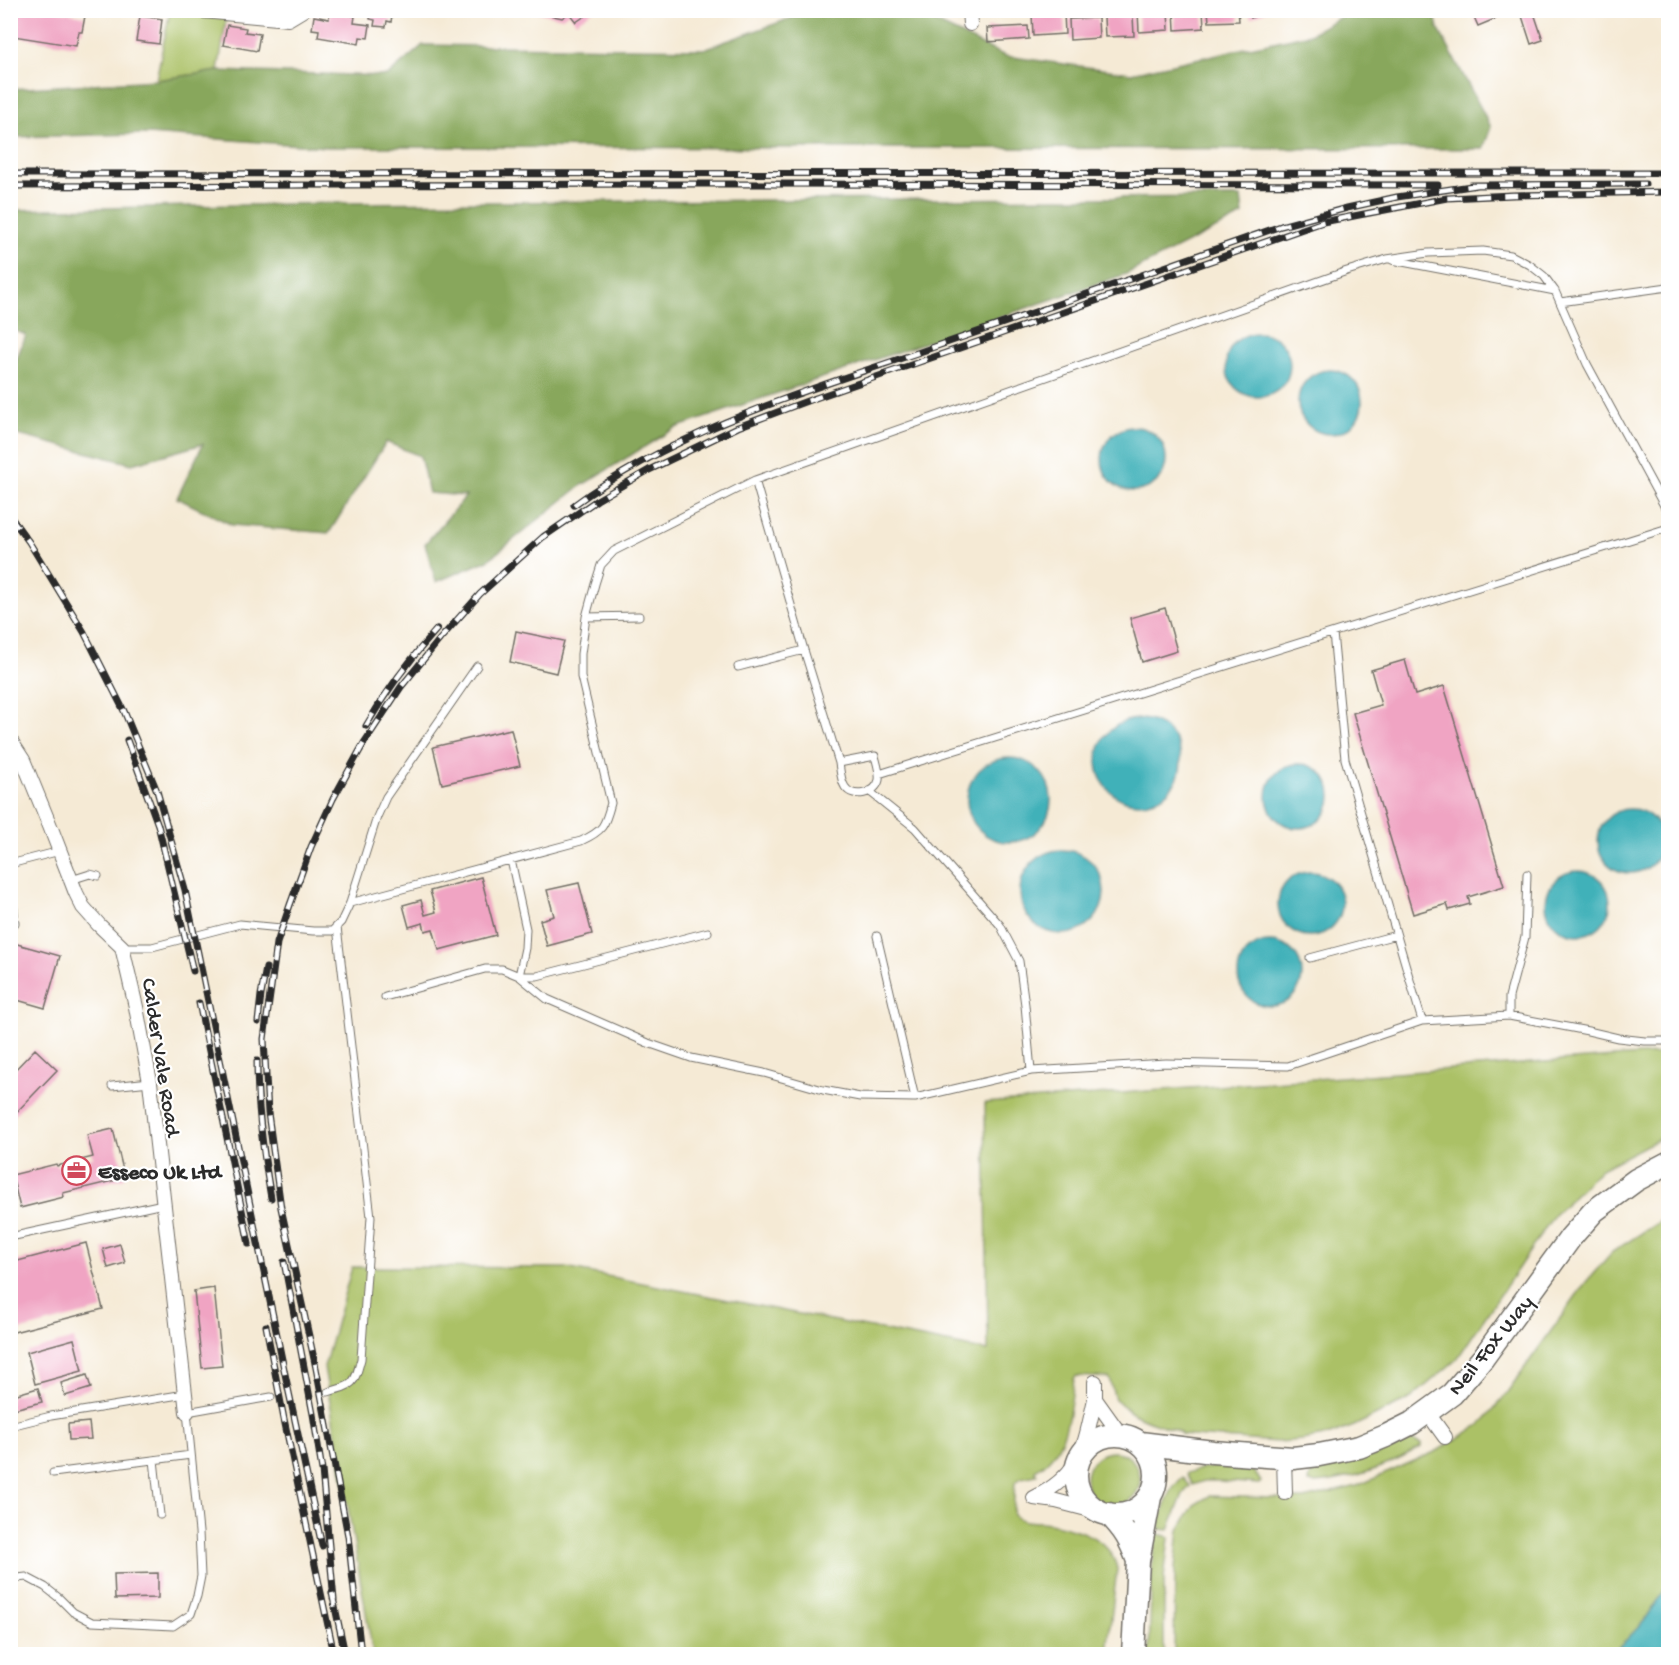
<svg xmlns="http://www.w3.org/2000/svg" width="1679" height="1665" viewBox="0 0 1679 1665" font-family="'Gochi Hand',sans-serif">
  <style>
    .green { fill: #abc166; stroke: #6b7648; stroke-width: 1.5 }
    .forest { fill: #88a75b; stroke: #5a6943; stroke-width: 1.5 }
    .water { fill: #41b1b9; stroke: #366e72; stroke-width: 1.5 }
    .building { fill: #f0a4c3 }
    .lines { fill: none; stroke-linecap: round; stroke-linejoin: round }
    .service-casing { stroke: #726e66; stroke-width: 9 }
    .minor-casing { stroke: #726e66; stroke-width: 16 }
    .primary-casing { stroke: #726e66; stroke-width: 25 }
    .service { stroke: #fff; stroke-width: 7 }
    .minor { stroke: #fff; stroke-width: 14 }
    .primary { stroke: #fff; stroke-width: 22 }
    .rail-casing { stroke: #2b2b2b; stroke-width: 7 }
    .rail { stroke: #fff; stroke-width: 4.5; stroke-dasharray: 14; stroke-linecap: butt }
    .labels { text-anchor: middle; stroke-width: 4.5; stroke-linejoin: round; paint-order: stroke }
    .street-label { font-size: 22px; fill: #2b2b2b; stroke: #fff }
    .poi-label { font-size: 22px; font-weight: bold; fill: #2b2b2b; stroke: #fff; text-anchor: start }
  </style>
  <rect width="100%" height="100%" fill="#fff"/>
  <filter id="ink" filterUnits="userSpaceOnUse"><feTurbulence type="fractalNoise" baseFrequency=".0167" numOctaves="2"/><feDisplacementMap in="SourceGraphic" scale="12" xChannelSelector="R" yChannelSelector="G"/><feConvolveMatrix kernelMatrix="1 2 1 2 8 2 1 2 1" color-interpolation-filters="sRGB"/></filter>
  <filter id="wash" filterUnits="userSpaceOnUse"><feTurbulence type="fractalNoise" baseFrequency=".008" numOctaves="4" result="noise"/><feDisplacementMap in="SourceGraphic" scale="24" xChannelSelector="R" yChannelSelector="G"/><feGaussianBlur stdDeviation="1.35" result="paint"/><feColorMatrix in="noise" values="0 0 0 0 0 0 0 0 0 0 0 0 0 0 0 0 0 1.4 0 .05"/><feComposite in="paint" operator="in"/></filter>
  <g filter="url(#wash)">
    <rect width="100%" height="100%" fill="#f5ead5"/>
    <path class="green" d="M170,11H192L227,14L218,71L156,80Z
      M1668,1053V1134L1601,1169L1554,1215L1457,1359L1411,1398L1354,1426L1330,1435L1302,1440L1278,1442L1192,1436L1182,1435C1178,1430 1173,1429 1166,1427C1155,1423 1144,1420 1134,1414C1126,1410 1121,1403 1115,1399L1109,1378L1076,1376L1074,1379C1070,1411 1067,1454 1035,1470L1037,1475L1021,1478L1015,1482L1013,1515C1023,1524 1038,1521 1050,1523C1078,1529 1111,1538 1117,1569L1108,1644L1109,1654H373L324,1367L352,1267L566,1268L988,1351L985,1103Z
      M1668,1216V1585L1647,1618L1613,1654H1174L1175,1568L1179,1530L1194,1505L1209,1496L1304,1499L1357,1486L1437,1451L1480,1425L1503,1398L1586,1282L1612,1252Z
      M1408,1440H1412L1421,1444V1447C1394,1464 1364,1475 1332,1481C1324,1482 1317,1484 1309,1482L1310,1476L1316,1471L1380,1454Z
      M1086 1479a27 27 0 1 1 54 0a27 27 0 1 1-54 0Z
      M1216,1467L1254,1471L1261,1482L1259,1484L1219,1481H1204L1193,1485L1187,1475V1473L1204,1468Z
      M1183,1477L1190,1486L1183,1494L1169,1530L1159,1529V1525C1164,1507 1168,1490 1183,1477Z
      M1159,1534L1167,1536L1169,1538L1164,1578V1654H1149L1152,1563L1156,1536Z"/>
    <path class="forest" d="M814,10L912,11L1005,56L1131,73L1310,34L1351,11H1434L1438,28L1491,127L1483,149L327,147L148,134L11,137V89L156,80L218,71L387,76L423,45L704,49Z
      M1241,197L1243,215L1126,274L675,428L579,487L488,560L436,582L425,544L466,496L429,493L420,456L386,442L329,533L232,525L177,498L203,444L132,464L14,434L11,423V373L26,335L11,329V210L336,203Z"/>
    <path class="water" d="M1226 365a32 32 0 1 1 64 0a32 32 0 1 1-64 0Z
      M1298 402a32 32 0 1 1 64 0a32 32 0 1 1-64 0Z
      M1102 459a32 32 0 1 1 64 0a32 32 0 1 1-64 0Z
      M1097 761a42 42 0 1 1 84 0a42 42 0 1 1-84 0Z
      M967 800a42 42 0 1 1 84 0a42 42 0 1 1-84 0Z
      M1267 796a32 32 0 1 1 64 0a32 32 0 1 1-64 0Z
      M1598 841a32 32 0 1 1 64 0a32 32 0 1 1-64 0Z
      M1020 892a42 42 0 1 1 84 0a42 42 0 1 1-84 0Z
      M1546 903a32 32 0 1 1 64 0a32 32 0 1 1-64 0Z
      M1278 904a32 32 0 1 1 64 0a32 32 0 1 1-64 0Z
      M1238 974a32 32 0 1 1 64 0a32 32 0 1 1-64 0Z
      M1668,1585V1654H1613L1647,1618Z"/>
    <g id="blocks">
      <path class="building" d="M13,10H53L85,16L82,32H79L76,46L13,36L15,22L12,21Z
        M371,10H396L395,16L392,15L391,22L387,21L386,27L374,26L375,20L370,19Z
        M528,10H594L576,22L569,13L562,18Z
        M1150,10H1168L1169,30L1139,32L1138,11Z
        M1174,10H1203L1204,28L1175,30Z
        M1208,10H1238L1239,21L1209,22Z
        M1248,10H1269L1251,18Z
        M1394,10H1411L1412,11L1396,15Z
        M1471,10H1500L1502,16L1478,26Z
        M1520,10H1533L1543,40L1531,44Z
        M330,12L355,16L354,23L370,25L368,38L360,37L359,44L318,37L319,30L312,29L314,16L329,19Z
        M1064,13L1065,34L1033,36L1032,14Z
        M1133,15L1134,36L1105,37L1104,17Z
        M140,16L162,19L159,44L136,41Z
        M1098,18L1099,38L1070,40L1069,19Z
        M227,25L246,28L245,32L260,34L257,51L223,45Z
        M1028,26L1029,39L988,42L987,28Z
        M1165,608L1177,651L1142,662L1130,618Z
        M516,631L564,641L556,673L510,662Z
        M1405,660L1415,695L1444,686L1504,886L1468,897L1470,904L1449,910L1447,904L1413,914L1353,713L1381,705L1371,670Z
        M511,729L520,766L442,784L433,747Z
        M481,877L496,935L439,950L433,929L425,931L423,923L409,927L403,905L421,900L425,915L436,912L430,891Z
        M579,883L592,934L547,946L540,920L554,916L547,890Z
        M10,942L60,956L45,1008L10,998Z
        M35,1049L57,1070L10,1119V1075Z
        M113,1129L125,1178L63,1193L64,1197L20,1208L12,1175L56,1164L57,1166L93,1157L87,1135Z
        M86,1243L103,1309L10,1333V1263Z
        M120,1244L125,1263L108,1268L103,1249Z
        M214,1288L222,1366L202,1368L194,1291Z
        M74,1339L82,1371L35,1384L27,1352Z
        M87,1375L91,1388L65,1396L61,1383Z
        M38,1388L42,1402L10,1410V1396Z
        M89,1422L91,1439L69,1440L68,1424Z
        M158,1573V1598L115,1599L114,1574Z"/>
    </g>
  </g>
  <g filter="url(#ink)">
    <use href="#blocks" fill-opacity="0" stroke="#726e66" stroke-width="1.5"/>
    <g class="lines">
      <defs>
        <path id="service" d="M1392,260L1555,291
          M1560,302L1668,287
          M755,480L804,650L839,763L875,756C877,764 880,772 879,780C876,794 853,799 845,787C841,781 840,770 839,763
          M586,617L639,616
          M1333,633L1345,759L1422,1021
          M738,667L804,650
          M879,774L1668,528
          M869,791L915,828L1000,925L1019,961L1025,1005L1031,1071
          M511,860L526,929L525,948L519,976H537L708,932
          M10,864L60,851
          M10,867L15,923
          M71,880L90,874L98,876
          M350,903L581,841C603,831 605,826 611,803L581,677V654L586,617L595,584L601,565L614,551L755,480L1347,271L1387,259L1428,253L1483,251L1511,255L1530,265L1544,276L1555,291L1587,364L1668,513
          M877,936L915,1098
          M122,947H152L240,924L313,931H332L341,922L350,903L377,817L386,797L477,666
          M1310,958L1396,935
          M385,997L485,969H502L519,976L547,999L648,1043L691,1058L764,1073L823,1090L860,1097L915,1098L1031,1071L1166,1063L1288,1066L1422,1021L1509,1016L1588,1031L1618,1038L1645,1041H1668
          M1509,1016V997L1525,937L1527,874
          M112,1086L150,1082
          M10,1237L163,1204
          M328,1392C354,1385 354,1385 361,1359L371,1217L337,927
          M10,1426L51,1416L185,1394
          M154,1460L160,1515
          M53,1473L191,1455
          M10,1579L26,1577L45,1587L59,1598L73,1612L92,1622L173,1626L191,1614L197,1596L201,1576L199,1532L187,1412L271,1397"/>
        <path id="minor" d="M192,10L288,19L303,10
          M969,10L970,24
          M10,740L23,760L50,826L76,893L83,907L99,925L122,947L136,1007L150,1082L187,1412
          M1095,1399V1382
          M1427,1412L1445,1437
          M1284,1458L1285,1493
          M1102,1513L1056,1501L1034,1498C1082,1474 1084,1447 1095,1399L1120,1434"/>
        <path id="primary" d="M1076 1475a40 40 0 1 1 80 0a40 40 0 1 1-80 0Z
          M1140,1443L1213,1452L1293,1458L1319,1455L1359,1447L1386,1436L1412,1423L1452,1394L1483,1358L1571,1237L1594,1211L1636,1180L1668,1163
          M1109,1514C1125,1531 1130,1539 1138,1561
          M1133,1654L1138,1561L1150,1497"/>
      </defs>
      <use href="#service" class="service-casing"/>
      <use href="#minor" class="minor-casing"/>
      <use href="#primary" class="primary-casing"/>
      <use href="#service" class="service"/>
      <use href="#minor" class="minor"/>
      <use href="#primary" class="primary"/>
      <defs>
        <path id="rail" d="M10,174L1668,173
          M1471,185L1645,184
          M10,186L681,184L1438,185
          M574,505C673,432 802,392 917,353C1038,311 1160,269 1281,226L1347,208L1397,197L1478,185
          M10,516L29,542L84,632L124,711L157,791L185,890L285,1374L322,1546
          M366,726C386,691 410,659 437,629
          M127,740L158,825L193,971
          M199,1003L249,1244
          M258,1022L261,995L266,968
          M257,1061C257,1107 263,1152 271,1198
          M284,1262L313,1414L322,1470L334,1600
          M266,1326L284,1419L334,1654
          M332,1593L345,1654
          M361,1654L348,1536L316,1368L281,1208L268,1113L264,1039L277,943L290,905L311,847L333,799L364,743L401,687L440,639L480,594L543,537L597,500L649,470L738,427L807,401L1323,222L1447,198L1513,195L1668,192"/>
      </defs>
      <use href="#rail" class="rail-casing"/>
      <use href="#rail" class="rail"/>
    </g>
  </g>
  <defs>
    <symbol id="office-ring" viewBox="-11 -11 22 22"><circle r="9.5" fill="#fff" stroke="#d1495b" stroke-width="1.5"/><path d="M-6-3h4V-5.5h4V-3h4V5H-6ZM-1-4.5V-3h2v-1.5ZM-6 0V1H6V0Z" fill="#d1495b"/></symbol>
  </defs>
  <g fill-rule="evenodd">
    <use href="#office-ring" x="60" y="1154" width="33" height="33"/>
  </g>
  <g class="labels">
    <g class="street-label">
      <text transform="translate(163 1057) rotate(81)" y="8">Calder Vale Road</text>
      <text transform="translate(1489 1344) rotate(-51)" y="8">Neil Fox Way</text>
    </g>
    <g class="poi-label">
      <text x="98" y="1178">Esseco Uk Ltd</text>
    </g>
  </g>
  <rect width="1679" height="1665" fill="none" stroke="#fff" stroke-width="36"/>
</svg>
